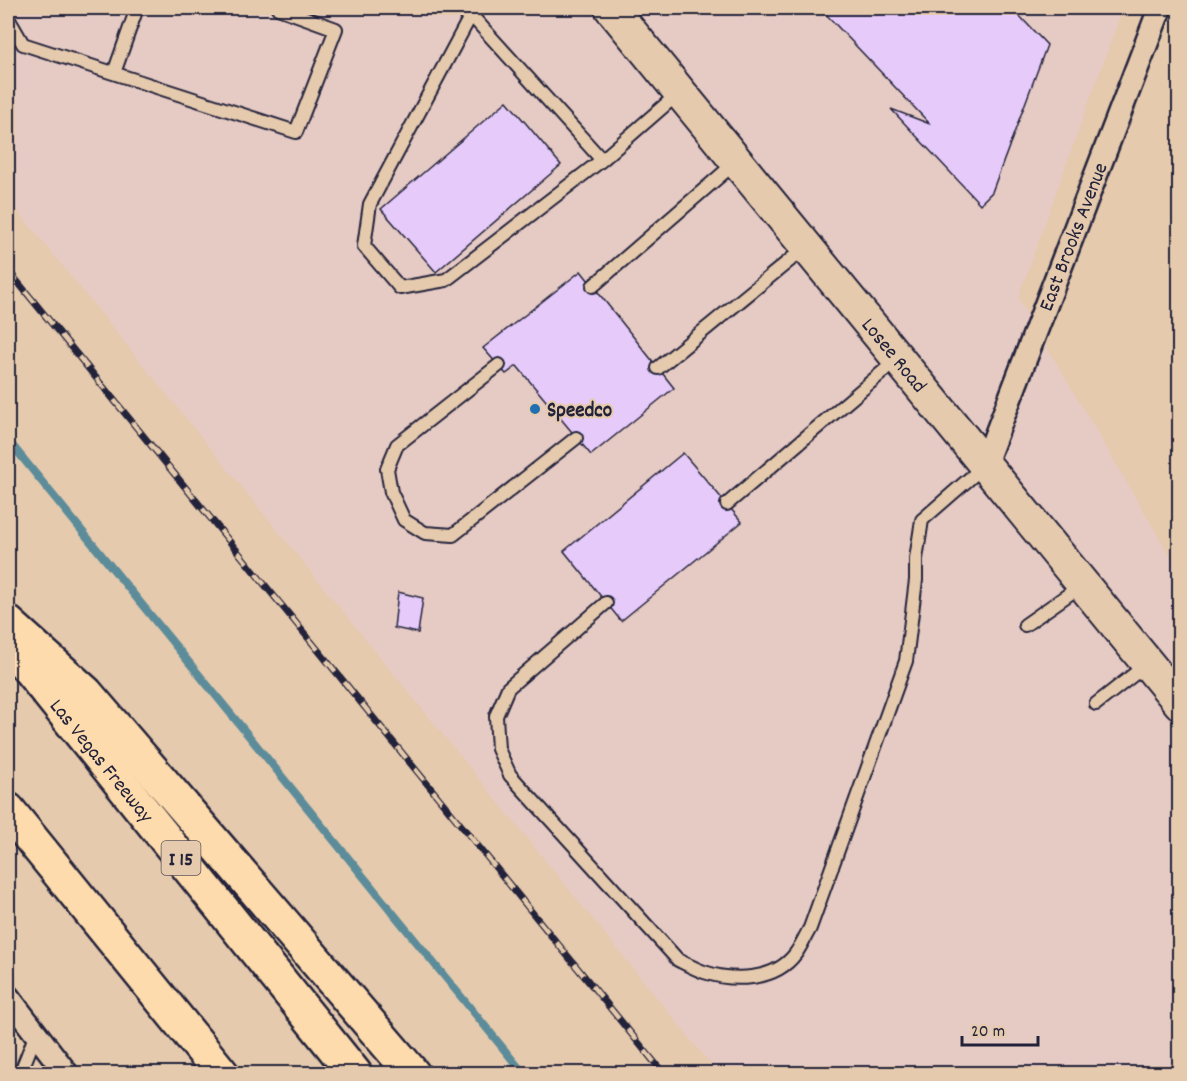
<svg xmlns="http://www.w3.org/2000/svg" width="1187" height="1081" viewBox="0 0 1187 1081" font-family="Dekko,sans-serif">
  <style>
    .built { fill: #e6cac4 }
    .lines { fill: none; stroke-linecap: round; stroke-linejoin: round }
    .stream { stroke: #5c8c9a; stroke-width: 8 }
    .building { fill: #e6cbfa; stroke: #22223b; stroke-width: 1.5 }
    .lane-casing { stroke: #22223b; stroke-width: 16 }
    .street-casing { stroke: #22223b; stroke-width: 27 }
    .secondary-casing { stroke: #22223b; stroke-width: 36 }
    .highway-casing { stroke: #22223b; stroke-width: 38 }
    .lane { stroke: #e6caad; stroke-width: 12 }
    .street { stroke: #e6caad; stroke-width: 22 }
    .secondary { stroke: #e6caad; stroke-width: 32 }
    .highway { stroke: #fedbac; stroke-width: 33 }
    .rail-casing { stroke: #22223b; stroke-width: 7 }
    .rail { stroke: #e6caad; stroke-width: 4.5; stroke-dasharray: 14; stroke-linecap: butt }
    .poi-dot { fill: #1f6fb2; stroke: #e6caad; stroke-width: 2 }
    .labels { text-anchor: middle; stroke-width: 4.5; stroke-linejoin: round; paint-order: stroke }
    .shield { fill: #e6caad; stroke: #5d545d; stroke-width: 1.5 }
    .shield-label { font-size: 20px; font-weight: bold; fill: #22223b }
    .street-label { font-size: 21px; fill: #22223b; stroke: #e6caad }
    .poi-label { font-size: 21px; font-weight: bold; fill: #22223b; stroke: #e6caad; text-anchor: start }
  </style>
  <rect width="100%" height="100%" fill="#e6caad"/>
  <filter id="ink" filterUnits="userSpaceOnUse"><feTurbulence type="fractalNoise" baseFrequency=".0167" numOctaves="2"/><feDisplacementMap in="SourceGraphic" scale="12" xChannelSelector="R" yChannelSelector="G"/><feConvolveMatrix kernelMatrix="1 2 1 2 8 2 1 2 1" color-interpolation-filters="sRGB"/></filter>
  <g filter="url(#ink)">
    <path class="built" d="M8,8H1123L1018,298L1179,571V1073H718L8,199Z"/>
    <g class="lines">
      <path class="stream" d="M8,440L524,1074"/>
    </g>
    <path class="building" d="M820,8H1012L1047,45L992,192L980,204L891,109L930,124Z
      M507,101L561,165L436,272L381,209Z
      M581,271L674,388L591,455L517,366L506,374L483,348Z
      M683,453L742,522L621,621L564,551Z
      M398,592L423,598L418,633L394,628Z"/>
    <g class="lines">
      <defs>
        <path id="lane" d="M465,8L471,15L370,204L364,246L400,288L446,280L602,160
          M478,8L471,15L602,160L680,92
          M8,18L23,44L296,132L336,29L278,8
          M114,73L137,8
          M593,286L736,162
          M499,365L397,445L387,469L391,492L404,520L425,533L453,535L576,438
          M658,368L806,247
          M727,504L898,359
          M606,603L508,688L496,716L498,749L510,775L678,960C686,964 695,969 704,972C734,982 776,981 796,953C801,946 805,937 810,928L906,661L916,580V559L922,520L984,466
          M1025,625L1082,585
          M1096,704L1146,665
          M20,1074L36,1034"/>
        <g id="street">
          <path id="s1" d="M984,466L1160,8"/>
          <path d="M8,997L67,1074"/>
        </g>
        <g id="secondary">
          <path id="s2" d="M611,8L1180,703"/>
        </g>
        <g id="highway">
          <path d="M8,623L86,693L413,1074"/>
          <path id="s3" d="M12,648L355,1074"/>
          <path d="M8,810L222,1074"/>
        </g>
      </defs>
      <use href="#lane" class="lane-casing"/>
      <use href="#street" class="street-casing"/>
      <use href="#secondary" class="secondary-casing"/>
      <use href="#highway" class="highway-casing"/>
      <use href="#lane" class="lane"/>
      <use href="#street" class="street"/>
      <use href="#secondary" class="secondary"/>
      <use href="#highway" class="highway"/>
      <defs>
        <path id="rail" d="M8,270L664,1074"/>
      </defs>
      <use href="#rail" class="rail-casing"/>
      <use href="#rail" class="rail"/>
    </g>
  </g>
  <circle class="poi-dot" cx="535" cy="409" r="6"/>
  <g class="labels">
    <rect class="shield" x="161.5" y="841" width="39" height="34" rx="4.5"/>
    <g class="shield-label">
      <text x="181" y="865">I 15</text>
    </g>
    <g class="street-label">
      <text dy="7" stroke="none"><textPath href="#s1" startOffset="246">East Brooks Avenue</textPath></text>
      <text dy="7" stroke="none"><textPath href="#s2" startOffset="448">Losee Road</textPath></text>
      <text dy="7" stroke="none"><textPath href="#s3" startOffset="144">Las Vegas Freeway</textPath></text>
    </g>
    <g class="poi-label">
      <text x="547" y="416">Speedco</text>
    </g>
  </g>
  <rect width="1187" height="1081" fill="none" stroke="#e6caad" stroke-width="30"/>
  <rect x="15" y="15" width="1157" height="1051" fill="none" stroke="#22223b" stroke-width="2" filter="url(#ink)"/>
  <path d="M962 1036v9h76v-9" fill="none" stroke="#22223b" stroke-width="3"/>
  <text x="971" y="1036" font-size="18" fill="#22223b" stroke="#e6caad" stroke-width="4.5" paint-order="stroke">20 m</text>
</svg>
